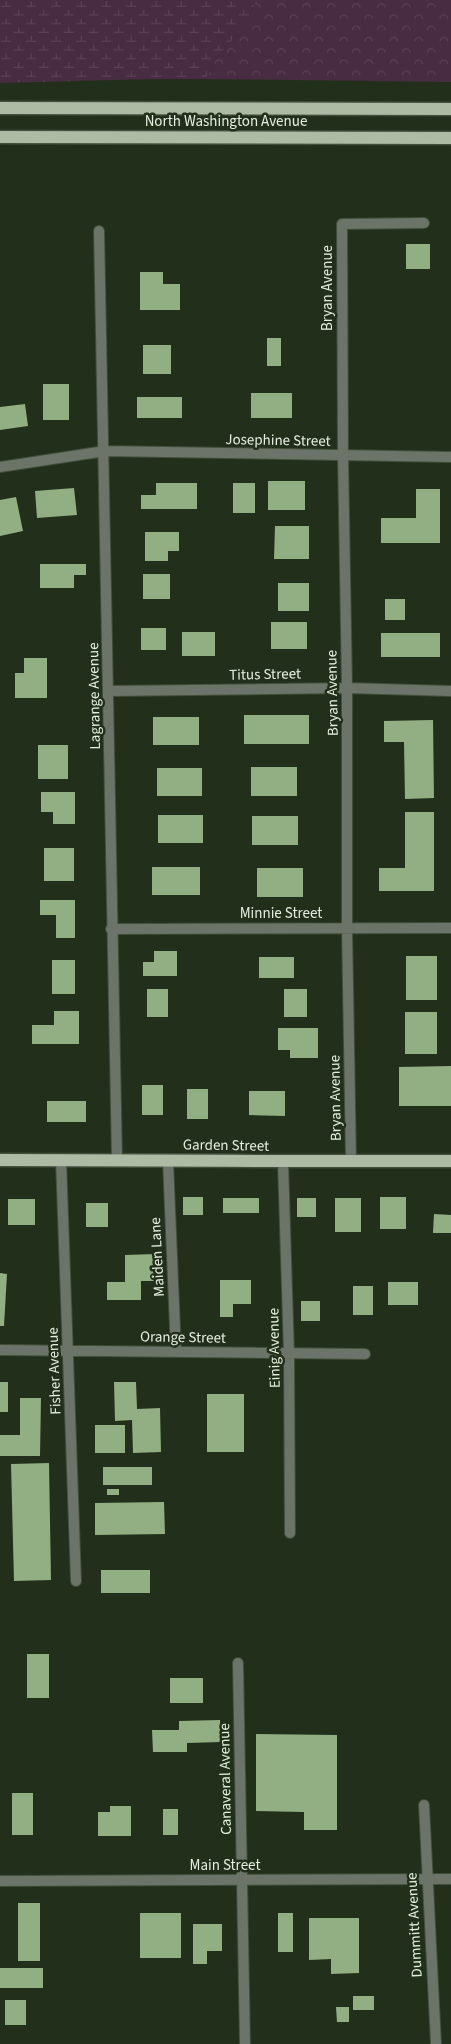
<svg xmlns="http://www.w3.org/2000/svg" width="451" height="2044" viewBox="0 0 451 2044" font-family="'Source Sans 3',sans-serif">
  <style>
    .forest { fill: url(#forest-crowns) }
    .wetland { fill: url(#wetland-marsh) }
    .building { fill: #92ae83 }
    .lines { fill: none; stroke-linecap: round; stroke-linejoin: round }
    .minor-casing { stroke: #414e3a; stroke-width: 12 }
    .tertiary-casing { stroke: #414e3a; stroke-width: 12 }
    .primary-casing { stroke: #414e3a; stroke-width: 15 }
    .minor { stroke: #6c7368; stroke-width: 10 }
    .tertiary { stroke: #6c7368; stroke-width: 10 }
    .primary { stroke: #adbba5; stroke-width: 12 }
    .labels { text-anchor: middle; stroke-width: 5; stroke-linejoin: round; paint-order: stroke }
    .street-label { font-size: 15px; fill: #e4eddf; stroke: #22301b }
  </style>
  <defs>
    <pattern id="forest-crowns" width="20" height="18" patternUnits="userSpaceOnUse" patternTransform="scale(1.25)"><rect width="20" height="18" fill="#482c42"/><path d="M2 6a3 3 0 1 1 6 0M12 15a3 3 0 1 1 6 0" fill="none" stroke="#5a4154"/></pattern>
    <pattern id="wetland-marsh" width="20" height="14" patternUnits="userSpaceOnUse" patternTransform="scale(1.25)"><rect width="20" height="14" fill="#482c42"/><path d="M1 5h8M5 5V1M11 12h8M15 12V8" fill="none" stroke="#5a4154"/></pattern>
  </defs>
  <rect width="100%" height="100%" fill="#22301b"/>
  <path class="forest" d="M258,0H451V82L206,79L217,57L239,33Z"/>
  <path class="wetland" d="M0,0H258L239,33L217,57L206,79H150L0,83Z"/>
  <path class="building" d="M406,244H430V269H406Z
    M140,272H163V284H180V310H140Z
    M267,338H281V366H267Z
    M143,345H171V374H143Z
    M43,384H69V420H43Z
    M251,393H292V418H251Z
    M137,397H182V418H137Z
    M25,404L28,426L0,430V407Z
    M268,481H305V510H268Z
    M156,483H197V509H141V495H156Z
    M233,483H255V513H233Z
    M74,488L77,515L37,518L35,491Z
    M416,489H440V543H381V518H416Z
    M16,497L23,531L0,536V500Z
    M275,526H309V559H274Z
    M145,532H179V551H168V561H145Z
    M40,564H86V575H74V588H40Z
    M143,574H170V599H143Z
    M278,583H309V611H278Z
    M385,599H405V620H385Z
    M271,622H307V649H271Z
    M141,628H166V650H141Z
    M182,632H215V656H182Z
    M381,633H440V657H381Z
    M24,658H47V698H15V673H24Z
    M244,715H309V744H244Z
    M153,717H199V745H153Z
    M433,720L434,798L405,799L404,742H384V721Z
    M38,745H68V779H38Z
    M251,767H297V796H251Z
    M157,768H202V796H157Z
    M41,792H75V824H53V812H41Z
    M405,812H434V891H379V868H405Z
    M158,815H203V843H158Z
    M252,816H298V845H252Z
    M44,848H74V881H44Z
    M152,867H200V895H152Z
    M257,868H303V897H257Z
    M40,900H75V938H56V915H40Z
    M154,951H177V976H143V962H154Z
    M406,956H437V1000H406Z
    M259,957H294V978H259Z
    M52,960H75V994H52Z
    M147,989H168V1017H147Z
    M284,989H307V1017H284Z
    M54,1011H79V1044H32V1025H54Z
    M405,1012H437V1054H405Z
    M278,1028H318V1058H290V1050H278Z
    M451,1066V1106H399V1067Z
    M142,1085H163V1115H142Z
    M187,1089H208V1119H187Z
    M249,1091H285V1116L249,1115Z
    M47,1101H86V1122H47Z
    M183,1197H203V1215H183Z
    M380,1197H406V1229H380Z
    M223,1198H259V1213H223Z
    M297,1198H316V1217H297Z
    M335,1198H361V1232H335Z
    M8,1199H35V1225H8Z
    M86,1203H108V1227H86Z
    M434,1214L451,1215V1233H433Z
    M155,1254V1281H141V1300H107V1282H125V1255Z
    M0,1273L7,1274L4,1326H0Z
    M220,1280H251V1304H233V1317H220Z
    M388,1282H418V1305H388Z
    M353,1286H373V1315H353Z
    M301,1301H320V1321H301Z
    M0,1382H8V1412H0Z
    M114,1382H136L137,1409L160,1408L161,1452L133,1453L132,1420L115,1421Z
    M207,1394H244V1452H207Z
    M20,1398H41L40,1456H0V1435H20Z
    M95,1425H125V1453H95Z
    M49,1463L51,1580L14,1581L11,1464Z
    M103,1467H152V1485H103Z
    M107,1489H119V1495H107Z
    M164,1502L165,1534L95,1535V1503Z
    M101,1570H150V1593H101Z
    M27,1654H49V1698H27Z
    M170,1678H203V1703H170Z
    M220,1720L221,1742L187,1743V1752H153L152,1730H179V1721Z
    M256,1734L337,1735V1830H304V1812L256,1811Z
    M12,1793H33V1835H12Z
    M110,1806H131V1836H98V1812H110Z
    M163,1809H178V1835H163Z
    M18,1903H40V1961H18Z
    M140,1913H181V1958H140Z
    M278,1913H293V1952H278Z
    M309,1918H359V1973L331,1974V1959L309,1960Z
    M193,1924H222V1951H207V1964H193Z
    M0,1968H43V1988H0Z
    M353,1996H374V2010H353Z
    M5,2000H26V2025H5Z
    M336,2007H349V2022H337Z"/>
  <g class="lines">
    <defs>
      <path id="minor" d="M99,231C107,541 109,850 117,1160
        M0,467L105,451L451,457
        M109,691L347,688L451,691
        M111,929L451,928
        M61,1160L76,1581
        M168,1161L176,1352
        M351,1161L347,928V688L343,456L342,224L424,223
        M283,1162L289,1354L290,1533
        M0,1350L365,1354
        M238,1663L245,2044
        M424,1805L436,2044"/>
      <path id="tertiary" d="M0,1881L451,1879"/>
      <path id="primary" d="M0,108L451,109
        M0,137L451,138
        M0,1160C150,1161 301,1161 451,1161"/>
    </defs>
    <use href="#minor" class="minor-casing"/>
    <use href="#tertiary" class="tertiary-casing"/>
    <use href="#primary" class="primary-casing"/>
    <use href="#minor" class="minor"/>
    <use href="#tertiary" class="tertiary"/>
    <use href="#primary" class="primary"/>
  </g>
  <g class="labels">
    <g class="street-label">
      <text x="226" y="126">North Washington Avenue</text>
      <text transform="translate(327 288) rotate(-90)" y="5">Bryan Avenue</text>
      <text transform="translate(278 440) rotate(1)" y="5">Josephine Street</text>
      <text transform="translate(265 674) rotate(-1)" y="5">Titus Street</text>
      <text transform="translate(332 693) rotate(-91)" y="5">Bryan Avenue</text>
      <text transform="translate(94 696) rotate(-91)" y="5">Lagrange Avenue</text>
      <text x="281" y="918">Minnie Street</text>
      <text transform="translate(335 1098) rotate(-91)" y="5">Bryan Avenue</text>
      <text transform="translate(226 1145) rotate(1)" y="5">Garden Street</text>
      <text transform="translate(157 1257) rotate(-93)" y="5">Maiden Lane</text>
      <text transform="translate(183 1337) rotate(1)" y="5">Orange Street</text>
      <text transform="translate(274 1348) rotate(-91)" y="5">Einig Avenue</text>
      <text transform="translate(54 1371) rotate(-92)" y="5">Fisher Avenue</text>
      <text transform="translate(225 1779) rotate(-91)" y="5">Canaveral Avenue</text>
      <text x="225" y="1870">Main Street</text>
      <text transform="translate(414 1925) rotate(-93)" y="5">Dummitt Avenue</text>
    </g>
  </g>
</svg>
